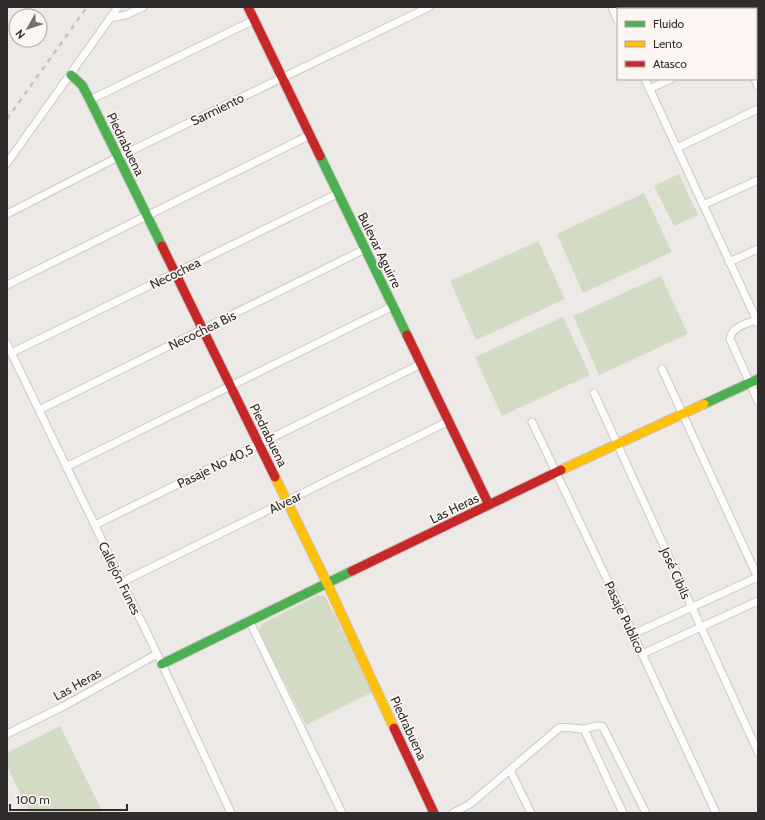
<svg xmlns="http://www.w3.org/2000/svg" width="765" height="820" viewBox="0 0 765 820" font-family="Cabin,sans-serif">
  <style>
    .green { fill: #d4dbc4 }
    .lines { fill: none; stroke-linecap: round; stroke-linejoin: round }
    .street-casing { stroke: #cbc7c6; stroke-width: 9 }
    .fast-casing { stroke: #cbc7c6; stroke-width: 11 }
    .slow-casing { stroke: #cbc7c6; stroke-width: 11 }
    .jam-casing { stroke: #cbc7c6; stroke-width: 11 }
    .street { stroke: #fcfcfb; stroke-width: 7 }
    .fast { stroke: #4caf50; stroke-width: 9 }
    .slow { stroke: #ffc107; stroke-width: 9 }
    .jam { stroke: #c62828; stroke-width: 9 }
    .rail { stroke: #c3c3c2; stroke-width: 2.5; stroke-dasharray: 5 5; stroke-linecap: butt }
    .labels { text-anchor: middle; stroke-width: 3.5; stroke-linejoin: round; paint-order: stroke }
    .street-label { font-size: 13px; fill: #302d2c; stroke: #fdf5f2 }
  </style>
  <rect width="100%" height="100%" fill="#ede9e7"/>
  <path class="green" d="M679,174L698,215L674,226L654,186Z
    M644,193L672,252L583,293L557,234Z
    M538,241L565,299L476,340L450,281Z
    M661,276L688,334L599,375L573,316Z
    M563,317L590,375L502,416L475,357Z
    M318,595L325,596L373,692L306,725L259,631L262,624Z
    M60,726L103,813H30L7,766V753Z"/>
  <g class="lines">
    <defs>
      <path id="street" d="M612,7L618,21
        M721,7L722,9
        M665,9L669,7
        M110,18L126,15L143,7
        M645,79L758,323
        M755,79L758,86
        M649,89L671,79
        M90,100L254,20
        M677,148L758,109
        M7,163L118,7
        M703,205L758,180
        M7,214L118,157L429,7
        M729,262L758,249
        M7,285L310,135
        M758,319C747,324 732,326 730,339L758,401
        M7,344L162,664L231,813
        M11,353L339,193
        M662,369L758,578
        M594,393L758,752
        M39,410L365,249
        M532,422L633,634L716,813
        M66,467L393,306
        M95,525L421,364
        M122,582L449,421
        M250,622L342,813
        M633,634L758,577
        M642,654L758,601
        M584,729L623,813
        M7,734L66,705L157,654
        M510,770L531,813
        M453,813L470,804L559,728C567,726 576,729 584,729C591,728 596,724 603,727L646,813"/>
      <path id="fast" d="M71,75L82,85L90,100L162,246
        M320,156L407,335
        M704,404L758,379
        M162,664L352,571"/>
      <path id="slow" d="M561,470L704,404
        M275,477L327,583L394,728"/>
      <path id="jam" d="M248,7L320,156
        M162,246L275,477
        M407,335L489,505
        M352,571L561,470
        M394,728L434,813"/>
    </defs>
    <use href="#street" class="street-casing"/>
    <use href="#fast" class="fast-casing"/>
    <use href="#slow" class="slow-casing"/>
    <use href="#jam" class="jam-casing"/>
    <use href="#street" class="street"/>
    <use href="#fast" class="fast"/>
    <use href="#slow" class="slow"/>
    <use href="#jam" class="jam"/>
    <path class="rail" d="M7,119L87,7"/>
  </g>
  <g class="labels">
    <g class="street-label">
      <text transform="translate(217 109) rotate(-26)" y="5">Sarmiento</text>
      <text transform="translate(126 144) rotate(64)" y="5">Piedrabuena</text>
      <text transform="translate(380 250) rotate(64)" y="5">Bulevar Aguirre</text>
      <text transform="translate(175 273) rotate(-26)" y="5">Necochea</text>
      <text transform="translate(202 330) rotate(-26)" y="5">Necochea Bis</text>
      <text transform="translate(269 435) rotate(64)" y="5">Piedrabuena</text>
      <text transform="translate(215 466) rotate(-26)" y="5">Pasaje No 40,5</text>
      <text transform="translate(285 502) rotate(-26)" y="5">Alvear</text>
      <text transform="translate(454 508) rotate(-26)" y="5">Las Heras</text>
      <text transform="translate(676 573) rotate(66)" y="5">José Cibils</text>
      <text transform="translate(120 578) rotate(64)" y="5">Callejón Funes</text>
      <text transform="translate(625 617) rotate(65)" y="5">Pasaje Publico</text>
      <text transform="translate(77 684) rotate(-29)" y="5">Las Heras</text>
      <text transform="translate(409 728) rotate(65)" y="5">Piedrabuena</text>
    </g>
  </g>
  <rect width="765" height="820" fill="none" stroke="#302d2c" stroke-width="16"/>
  <rect x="617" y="8" width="140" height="72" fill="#fdf5f2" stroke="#aba5a3"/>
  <rect x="625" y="21" width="20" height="6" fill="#4caf50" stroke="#aba5a3"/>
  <text x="653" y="28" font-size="12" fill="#302d2c">Fluido</text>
  <rect x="625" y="41" width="20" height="6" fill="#ffc107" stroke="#aba5a3"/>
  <text x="653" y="48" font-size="12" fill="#302d2c">Lento</text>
  <rect x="625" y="61" width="20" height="6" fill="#c62828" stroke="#aba5a3"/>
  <text x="653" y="68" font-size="12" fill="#302d2c">Atasco</text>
  <g transform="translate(28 28) rotate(231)"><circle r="19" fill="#fdf5f2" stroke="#aba5a3"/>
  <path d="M0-3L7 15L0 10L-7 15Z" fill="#726f6d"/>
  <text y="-6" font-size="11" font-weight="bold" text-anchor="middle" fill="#302d2c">N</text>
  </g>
  <path d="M10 804v6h117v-6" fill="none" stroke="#302d2c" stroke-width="2"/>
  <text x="16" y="804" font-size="12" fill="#302d2c" stroke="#fdf5f2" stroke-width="3" paint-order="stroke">100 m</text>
</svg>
